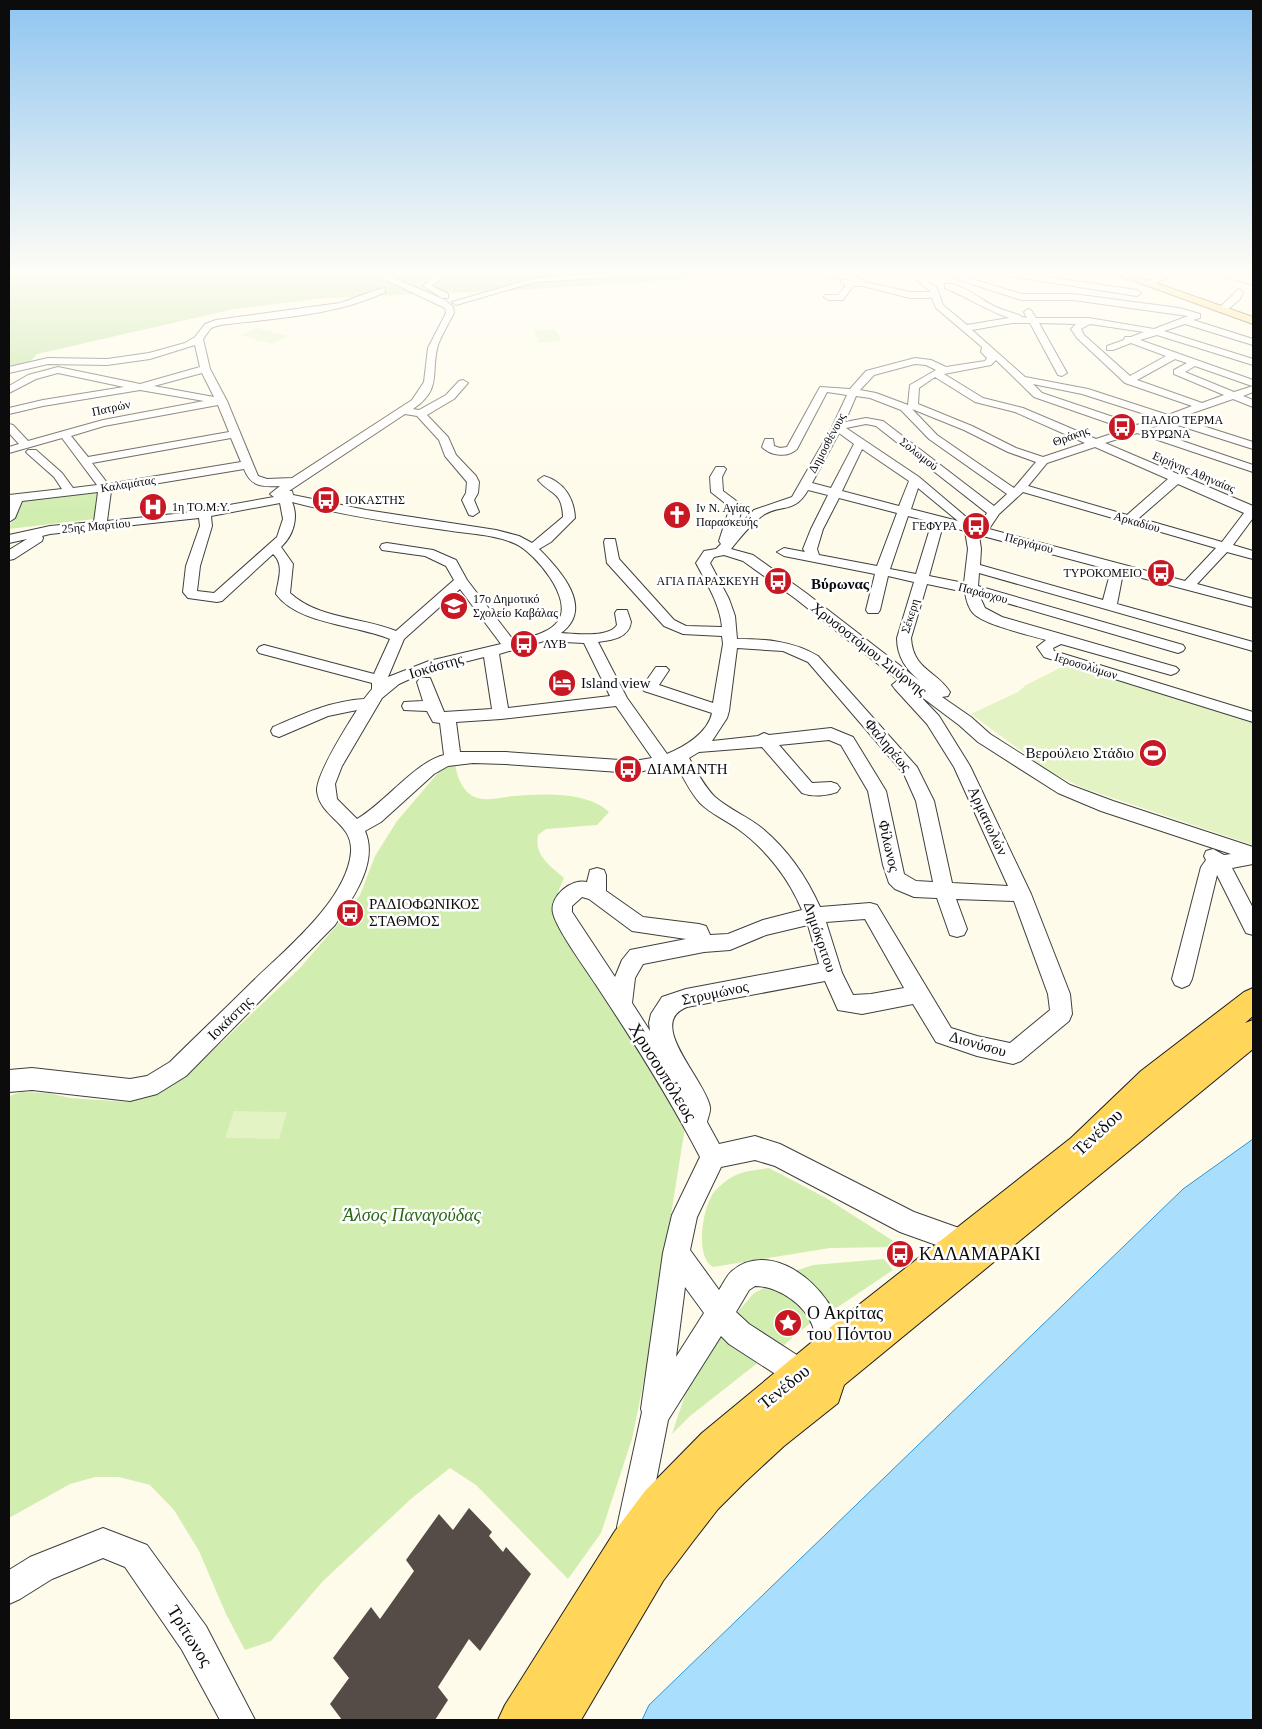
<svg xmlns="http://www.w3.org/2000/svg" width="1262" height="1729" viewBox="0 0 1262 1729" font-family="Georgia,serif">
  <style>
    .green { fill: #d1edb0 }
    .forest { fill: #b4df8e }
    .pitch { fill: #e3f3c3 }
    .water { fill: #a9defc; stroke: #2a96d9 }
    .building { fill: #554c47 }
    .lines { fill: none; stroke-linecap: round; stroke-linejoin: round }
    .minor-casing { stroke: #3f3f3f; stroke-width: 2 }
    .major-casing { stroke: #1d1d1d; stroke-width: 2 }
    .minor { fill: #fff; fill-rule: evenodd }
    .major { fill: #ffd55a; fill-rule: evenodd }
    .labels { text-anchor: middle; stroke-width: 5; stroke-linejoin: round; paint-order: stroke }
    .far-street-label { font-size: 12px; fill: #0c0c0c; stroke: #fff }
    .far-poi-label { font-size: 12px; fill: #0c0c0c; stroke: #fff; text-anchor: start }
    .far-quarter-label { font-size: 15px; font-weight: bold; fill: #0c0c0c; stroke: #fff }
    .street-label { font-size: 15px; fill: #0c0c0c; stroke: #fff }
    .poi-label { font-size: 15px; fill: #0c0c0c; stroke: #fff; text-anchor: start }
    .near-street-label { font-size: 18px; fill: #0c0c0c; stroke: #fff }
    .near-park-label { font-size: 18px; font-style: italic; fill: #296817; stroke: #fff }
    .near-poi-label { font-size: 18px; fill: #0c0c0c; stroke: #fff; text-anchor: start }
  </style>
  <rect width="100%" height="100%" fill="#fffbea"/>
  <path class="green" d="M100,490L94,519L9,529L20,501Z
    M455,763C457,779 465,798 483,799C493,800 504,797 514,796C543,794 586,791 609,812L597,825L546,829L538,835C534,855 549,865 564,878L552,906L555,920L587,965L686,1121L647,1365L632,1439L601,1533L568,1579L476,1485L450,1468L412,1498L323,1581L271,1641L245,1650L226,1614L199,1551L174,1510L150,1485L119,1477H95L70,1484L9,1518V1096L22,1092L49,1093L70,1098L129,1102L153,1095L174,1083L204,1059L300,968L338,924L360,895L375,856L397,821L444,766Z
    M769,1168L826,1198L895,1242L898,1247L830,1248L713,1267C694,1256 703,1207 714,1192C717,1188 722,1184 726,1181C738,1171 754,1170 769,1168Z
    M884,1259L893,1270L829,1313L792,1272L813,1265Z
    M764,1288C787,1292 801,1302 812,1322L799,1332L795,1327L796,1322L791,1314L779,1326L782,1330H789L793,1337L780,1349L735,1315L754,1293Z
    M719,1322L760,1361L690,1416L672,1434L689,1383Z"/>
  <path class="forest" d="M9,273H707L685,279L522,290L324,298L234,309L37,354L28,364L9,371Z"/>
  <path class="pitch" d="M257,328L288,336L272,344L240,335Z
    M555,329L561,341L539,343L534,331Z
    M1068,664L1253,720V845L1083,788L1050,772L971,714L1018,692L1026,685Z
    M234,1111L287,1112L279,1139L225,1138Z"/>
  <path class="water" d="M1253,1139V1720H642L649,1705L1183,1189Z"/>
  <path class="building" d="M469,1508L492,1532L489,1536L503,1552L506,1547L531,1574L480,1651L469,1639L438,1687L448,1700L435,1720H342L330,1704L349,1678L333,1658L371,1607L380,1619L414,1571L406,1560L439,1514L453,1530Z"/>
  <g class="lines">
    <defs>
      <path id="minor" d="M371,273H382L445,300L453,307L454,313C449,323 442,334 438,345C430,373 443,389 413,409L419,410L446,395L459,381L463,380L468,383L454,399L427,415L448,437L456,455L476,476L479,482L478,493L474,500L479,512L473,516L469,515L462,500L466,493L467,482L445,456L439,440L417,416L405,414L289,491H292L293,495L366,510L496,530L519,536L532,543L563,517C562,491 552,496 538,480L544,476C564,482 574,498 575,518L551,542L539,549C560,570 595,608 561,633C575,634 609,638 617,625L615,613L617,610H627L631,622C629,638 612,640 598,642L627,698L667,754C684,747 708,733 712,713L644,691L642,687L656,667H666L669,670L659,685L713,703L723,644L722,636L683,634L664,626L607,563L604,542L605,539H615L619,559L674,620L686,626L722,627C720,604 707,584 696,563L704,551L716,549L721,544L719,541L730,507L711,492L710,477L716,467H724L726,469L722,477L723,491L743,506L736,529L754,510L792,497L832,427L847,395L827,392L797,449C788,458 771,456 762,447L765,439H773L774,446L780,448L787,447L820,387L850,389L866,371L915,358L931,360L946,367L985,361L987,358L981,352L982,347L936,308L932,298H910L863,286H853L843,300H828L824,297L825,295H838L846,285L841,283V279L855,282C843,275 821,281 814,273H848L866,282L910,292H931L908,273H917L937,288L943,305L967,325L1009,318C986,310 967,297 945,288V284C961,282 982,301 996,307C1004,311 1014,312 1022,317L1027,318L1024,312L1028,309L1031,310L1036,318H1089L1154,329L1188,316L1073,300H1021L938,273H951L1022,294H1073L1179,308L1200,314V318L1193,320L1253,339V345L1185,324L1164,331L1253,359V365L1157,335L1140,340L1253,380V392L1243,396L1253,400V407L1233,399L1178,418L1253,442V449L1168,422L1147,429L1253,465V472L1137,433L1105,443L1253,506V518L1233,545L1253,551V559L1227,552L1197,584L1253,599V607L1123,573L1117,604L1253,642V651L979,573L978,586L1183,645L1185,648L1183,651L1178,653L979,595L985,608L1002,617L1176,667L1179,670L1176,673L1171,675L1061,644L1053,648L1054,651L1253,712V722L1044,657L1037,647L1046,640C1030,635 984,625 973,613C968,607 966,599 965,592L927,584L911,638C913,670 936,670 950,692L948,696L942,697L971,717L990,734L1070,785L1113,801L1253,847V864L1232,868L1253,908V935L1246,933L1217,875L1192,979L1189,985L1182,988L1175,985L1172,979L1201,867L1206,860L1204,856L1206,851L1213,849L1224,855L1231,854L1101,811L1058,793L978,742L959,725L919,695L939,716L970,766L1031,894L1070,994L1072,1014L1069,1021L1021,1061L1013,1064L977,1056L936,1042L913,1004L862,1014L838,1010L825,981L687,1007C645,1023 705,1079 710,1107C711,1111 708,1117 707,1122L719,1144L755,1136L780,1144L914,1212L973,1233L977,1242L973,1251L964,1255L900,1232L775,1166L755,1160L721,1167L697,1217L690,1250L719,1290C723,1284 727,1275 732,1271C781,1230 861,1314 840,1366L830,1370L820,1366C815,1353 817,1340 813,1327C806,1305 778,1286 755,1286L749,1290L736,1312L749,1324L817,1368L821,1378L817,1388L807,1392L797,1388L729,1344L721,1336L668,1420L647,1527L643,1538L632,1542L621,1538L617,1527L642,1412L641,1409L663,1253L672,1215L700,1157C671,1101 637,1047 602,994C591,976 557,931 553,913C549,896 572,878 587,882L590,870L597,868L604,870L606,875V891L643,917L699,924L706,926L710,935L728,934L763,920L802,910C789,879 766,849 738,829C726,820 711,814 700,803C690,792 683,777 676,764L634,773L505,764L473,763L448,766L434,774L381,822L365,831C379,863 352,899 335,925L186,1076L157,1094L130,1101L32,1090L9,1092V1070L32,1068L130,1079L147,1076L170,1062C197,1035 225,1009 252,982C285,950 347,900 351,852C353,822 320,818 317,791C316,774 347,726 357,710L328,716L279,737L273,735L271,731L273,727C303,714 331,701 364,699L372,689V683L259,653L257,650L259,647L264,645L374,674L390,639C357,625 297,624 276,594C278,580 285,565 273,554L222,601L217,602L188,598L183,592L186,566L200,526L199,518L50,534L42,536L43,538L42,541L14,559L9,560V550L27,539L9,543V535L50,526L94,522L98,492L22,501L15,518L9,522V495L62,489L54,477L28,454L26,452L28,450H36L62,473L73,488L97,485L62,438L9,453V447L19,444L9,433V424L13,425L28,441L103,420L204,401L140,390L43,406L9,414V408L43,400L124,387L58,373L36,379L9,393V386L28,375L58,367L140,384L200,367L195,345L150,359L107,365L48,364L9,373V367L48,358L107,359L149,353L185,343L195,337L205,324L216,320L340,303C350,300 379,288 385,288V292C335,316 275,318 220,325L211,328L203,339L210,369L227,401L258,476L267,479L292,478L412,400L424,382L428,348L446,313L445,308ZM1012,323H1030L1058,375L1062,376L1067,373L1039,323L1076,324L1071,329L1077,338L1125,383L1192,406L1168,415L1088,389L1025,377L972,330ZM1090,324L1144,332L1131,337H1125L1124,340L1107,346V350H1113L1131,343L1166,356L1130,376L1084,335L1081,329ZM1175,359L1187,363L1174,370V374L1224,395L1202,403L1137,380ZM996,360L1034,397L1126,429L1096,439L1023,408L983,398L944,374L991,365ZM915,364L926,365L936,370L910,385L908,405L876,393L860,390L874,375ZM1195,366L1249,385L1253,386L1234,392L1185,372ZM202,373L214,397L154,386ZM935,377L975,402L1015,412L1085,443L1043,457L1016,448L972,426L918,404L919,388ZM1033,384L1082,394L1157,418L1137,425L1042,393ZM856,396L870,398L901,410L929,439L1007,494L994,506L883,421L866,418L845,422ZM218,405L229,432L88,457L71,436L104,426ZM912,409L964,430L1008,452L1036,462L1014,488L937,435ZM866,424L876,426L987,513L978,527L919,477L846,428ZM839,433L854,444L831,488L812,483ZM231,438L241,462L108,484L92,463ZM1095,447L1168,479L1127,515L1028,486L1047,463ZM862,449L909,481L899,506L842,491ZM244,469C251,487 262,487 280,486L270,494L274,497L184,513L107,521L111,491ZM1178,484L1244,513L1222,542L1139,518ZM918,488L958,521L911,509ZM808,490L828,495L811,529L803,549L805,552L784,548L777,552L784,556L875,574L866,610L868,613H878L880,610L888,576L914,582L897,638C897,657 906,669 920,681L806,593L753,555L731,549C740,538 750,525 762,516C780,503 794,515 808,490ZM1023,492L1216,548L1185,581L989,529L999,514ZM839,498L897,513L877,566L819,555L817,549L823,529ZM292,502C342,515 394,523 445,530C468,534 494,534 516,544C535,553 574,599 558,621C549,634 528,637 514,641L467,580L456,560L433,550L387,543L382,544L380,547L382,550L425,556L446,566L454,580L396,631C362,617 318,619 290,593L293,564L281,547C293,536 299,518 292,502ZM280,503L283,519L277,537L214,593L197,591L200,566L212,526L211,516ZM908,516L932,522L916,574L890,569ZM943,525L965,531L968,549L964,583L929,576ZM979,535L1111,570L1103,600L980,565L981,549ZM724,555L743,561L796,599L898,680L892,685L895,689L927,724L954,767L1008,886L952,883L934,801L917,767L818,656C793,641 766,639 737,639L735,616L729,599L710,563L714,557ZM460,589L501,644L429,661L388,677L404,639ZM544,641L584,643L610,696L508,708L499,654ZM737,648L783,651L808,662L904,774L916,801L933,882L916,881L904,874L886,791L853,737L831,728L769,735L764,733L758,736L712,741L727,718L729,711ZM484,657L492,709L444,712L430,678H420L417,682L423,701L404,702L402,706L404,710L427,711L433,722L440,723L444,755C414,763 386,802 357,819L337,799L335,784L342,766L382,698L399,684L425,672ZM616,706L652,758L634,761L505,752H460L456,722L501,719ZM829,740L841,745L868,791L883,865L889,883L895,889L914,897L937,898L950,935L957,937L964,935L967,929L956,899L1014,901L1048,994L1050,1010L1010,1043L977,1036L951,1028L877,905L870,903L820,907C807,878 788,850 763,829C749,817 730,810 715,797C704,786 697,772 689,758L699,752L762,747L802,793C813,797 827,796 837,792L840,788L837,784L831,782L812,783L779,745ZM582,897L589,899L632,931L686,939L630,950L622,960L615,977L572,912V906ZM865,919L904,988L871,994L853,995L842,973L826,922ZM808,925L819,964L686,989L662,997L651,1014L649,1023L650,1031L632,1003L635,978L643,964L704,952L730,950L766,935ZM685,1287L704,1313L676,1357Z
        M436,273H445L432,286L448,294V298H442L423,286Z
        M604,273H650L646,275L535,282L456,305L452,302L535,278Z
        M998,273H1020L1137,290L1141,293L1137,296L1002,275Z
        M1165,273H1176L1152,285L1145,283Z
        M1216,273H1229L1253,280V285Z
        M1239,289L1243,292L1240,299L1225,312H1219V308Z
        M103,1528L147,1545L206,1626L255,1720H220L182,1650L125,1567L103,1558L52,1579L20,1599L9,1604V1570L30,1557Z"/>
      <path id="major" d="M1112,273H1127L1253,317V324Z
        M1229,273H1245L1253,276V282Z
        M1253,988V1016L1245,1023L1253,1020V1049L844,1385L838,1403L784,1446L744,1483L718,1509L694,1540L663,1581L581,1720H498L505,1705L615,1531L645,1491L702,1433L818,1337L1071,1138L1141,1071L1244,992Z"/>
    </defs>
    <use href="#minor" class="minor-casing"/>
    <use href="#major" class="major-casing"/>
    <use href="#minor" class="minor"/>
    <use href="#major" class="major"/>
  </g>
  <linearGradient id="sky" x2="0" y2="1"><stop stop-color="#8fc5f0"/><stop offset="0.53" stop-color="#fffdf6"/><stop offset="1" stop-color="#fffdf6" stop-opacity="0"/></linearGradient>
  <rect width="1262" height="515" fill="url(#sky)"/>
  <defs>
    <symbol id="bus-disc" viewBox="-11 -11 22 22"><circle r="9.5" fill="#c81823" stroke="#fff"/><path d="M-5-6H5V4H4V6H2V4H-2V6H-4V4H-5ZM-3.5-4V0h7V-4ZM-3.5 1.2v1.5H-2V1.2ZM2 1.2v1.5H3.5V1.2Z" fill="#fff"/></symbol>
    <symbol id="hospital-disc" viewBox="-11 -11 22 22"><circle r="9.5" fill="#c81823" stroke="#fff"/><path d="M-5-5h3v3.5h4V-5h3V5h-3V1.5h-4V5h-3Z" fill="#fff"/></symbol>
    <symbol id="church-disc" viewBox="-11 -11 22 22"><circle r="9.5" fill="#c81823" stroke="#fff"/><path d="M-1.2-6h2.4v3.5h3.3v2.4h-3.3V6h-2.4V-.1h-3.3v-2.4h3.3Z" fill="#fff"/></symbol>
    <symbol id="school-disc" viewBox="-11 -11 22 22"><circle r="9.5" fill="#c81823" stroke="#fff"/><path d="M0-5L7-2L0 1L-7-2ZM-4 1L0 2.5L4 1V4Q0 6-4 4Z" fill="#fff"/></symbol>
    <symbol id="hotel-disc" viewBox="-11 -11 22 22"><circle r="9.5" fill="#c81823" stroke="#fff"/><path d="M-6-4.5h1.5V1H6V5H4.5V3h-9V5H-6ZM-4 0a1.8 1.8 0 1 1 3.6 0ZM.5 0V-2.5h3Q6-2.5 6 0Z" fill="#fff"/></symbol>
    <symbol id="stadium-disc" viewBox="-11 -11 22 22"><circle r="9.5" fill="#c81823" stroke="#fff"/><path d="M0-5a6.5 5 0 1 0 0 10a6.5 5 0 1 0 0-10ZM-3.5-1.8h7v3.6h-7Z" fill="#fff"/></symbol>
    <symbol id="sight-disc" viewBox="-11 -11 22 22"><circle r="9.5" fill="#c81823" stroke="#fff"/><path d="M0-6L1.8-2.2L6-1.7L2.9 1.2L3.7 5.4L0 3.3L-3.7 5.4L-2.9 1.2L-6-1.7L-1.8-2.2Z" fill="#fff"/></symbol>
  </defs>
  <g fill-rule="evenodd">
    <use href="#bus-disc" x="1106" y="411" width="32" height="32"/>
    <use href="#bus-disc" x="310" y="484" width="32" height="32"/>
    <use href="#hospital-disc" x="137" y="491" width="32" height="32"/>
    <use href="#church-disc" x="661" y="499" width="32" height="32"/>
    <use href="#bus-disc" x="960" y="510" width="32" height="32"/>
    <use href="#bus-disc" x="1145" y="557" width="32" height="32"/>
    <use href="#bus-disc" x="762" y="565" width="32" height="32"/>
    <use href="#school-disc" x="438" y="590" width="32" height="32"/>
    <use href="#bus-disc" x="508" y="628" width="32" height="32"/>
    <use href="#hotel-disc" x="546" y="667" width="32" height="32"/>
    <use href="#stadium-disc" x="1137" y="737" width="32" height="32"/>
    <use href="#bus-disc" x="612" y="753" width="32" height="32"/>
    <use href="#bus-disc" x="334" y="897" width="32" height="32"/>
    <use href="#bus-disc" x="884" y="1238" width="32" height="32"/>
    <use href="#sight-disc" x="772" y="1307" width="32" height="32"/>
  </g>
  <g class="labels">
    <g class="far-street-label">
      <text transform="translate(111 408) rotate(-12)" y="4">Πατρών</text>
      <text transform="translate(1071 436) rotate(-20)" y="4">Θράκης</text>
      <text transform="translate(827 443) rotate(-62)" y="4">Δημοσθένους</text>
      <text transform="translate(919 454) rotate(38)" y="4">Σολωμού</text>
      <text transform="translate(1194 472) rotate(23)" y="4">Ειρήνης Αθηναίας</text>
      <text transform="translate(128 484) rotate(-9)" y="4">Καλαμάτας</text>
      <text transform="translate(1137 522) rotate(16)" y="4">Αρκαδίου</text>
      <text transform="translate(96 526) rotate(-5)" y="4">25ης Μαρτίου</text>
      <text transform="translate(1029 543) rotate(15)" y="4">Περγάμου</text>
      <text transform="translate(983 593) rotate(15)" y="4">Παράσχου</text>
      <text transform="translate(910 616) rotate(-73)" y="4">Σέκερη</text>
      <text transform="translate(1086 666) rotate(17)" y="4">Ιεροσολύμων</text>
    </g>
    <g class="far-poi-label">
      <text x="1141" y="424">ΠΑΛΙΟ ΤΕΡΜΑ<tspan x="1141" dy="14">ΒΥΡΩΝΑ</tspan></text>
      <text x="345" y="504">ΙΟΚΑΣΤΗΣ</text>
      <text x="172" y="511">1η ΤΟ.Μ.Υ.</text>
      <text x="696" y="512">Ιν Ν. Αγίας<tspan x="696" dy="14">Παρασκευής</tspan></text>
      <text x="957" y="530" text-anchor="end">ΓΕΦΥΡΑ</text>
      <text x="1142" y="577" text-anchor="end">ΤΥΡΟΚΟΜΕΙΟ</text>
      <text x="759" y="585" text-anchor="end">ΑΓΙΑ ΠΑΡΑΣΚΕΥΗ</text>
      <text x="473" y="603">17ο Δημοτικό<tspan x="473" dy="14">Σχολείο Καβάλας</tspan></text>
      <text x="543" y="648">ΛΥΒ</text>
    </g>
    <g class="far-quarter-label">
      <text x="840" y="589">Βύρωνας</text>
    </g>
    <g class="street-label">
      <text transform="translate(869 649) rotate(38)" y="5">Χρυσοστόμου Σμύρνης</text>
      <text transform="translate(436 666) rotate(-17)" y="5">Ιοκάστης</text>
      <text transform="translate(888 745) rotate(50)" y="5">Φαληρέως</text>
      <text transform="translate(988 821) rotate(65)" y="5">Αρματωλών</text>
      <text transform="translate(889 846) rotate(77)" y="5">Φίλωνος</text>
      <text transform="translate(820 937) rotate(71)" y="5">Δημόκριτου</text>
      <text transform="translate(715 993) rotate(-12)" y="5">Στρυμώνος</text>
      <text transform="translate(230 1018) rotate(-44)" y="5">Ιοκάστης</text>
      <text transform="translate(978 1044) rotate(16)" y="5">Διονύσου</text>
    </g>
    <g class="poi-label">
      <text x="581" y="688">Island view</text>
      <text x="1134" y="758" text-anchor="end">Βερούλειο Στάδιο</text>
      <text x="647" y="774">ΔΙΑΜΑΝΤΗ</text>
      <text x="369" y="909">ΡΑΔΙΟΦΩΝΙΚΟΣ<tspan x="369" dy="17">ΣΤΑΘΜΟΣ</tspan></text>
    </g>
    <g class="near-street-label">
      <text transform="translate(663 1072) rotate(58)" y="6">Χρυσουπόλεως</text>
      <text transform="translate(1098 1132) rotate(-43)" y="6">Τενέδου</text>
      <text transform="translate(784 1387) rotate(-39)" y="6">Τενέδου</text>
      <text transform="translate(190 1636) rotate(58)" y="6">Τρίτωνος</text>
    </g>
    <g class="near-park-label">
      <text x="412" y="1221">Άλσος Παναγούδας</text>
    </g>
    <g class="near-poi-label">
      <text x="919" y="1260">ΚΑΛΑΜΑΡΑΚΙ</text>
      <text x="807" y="1319">Ο Ακρίτας<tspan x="807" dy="21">του Πόντου</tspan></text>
    </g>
  </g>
  <rect width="1262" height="1729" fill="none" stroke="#0c0c0c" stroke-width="20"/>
</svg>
